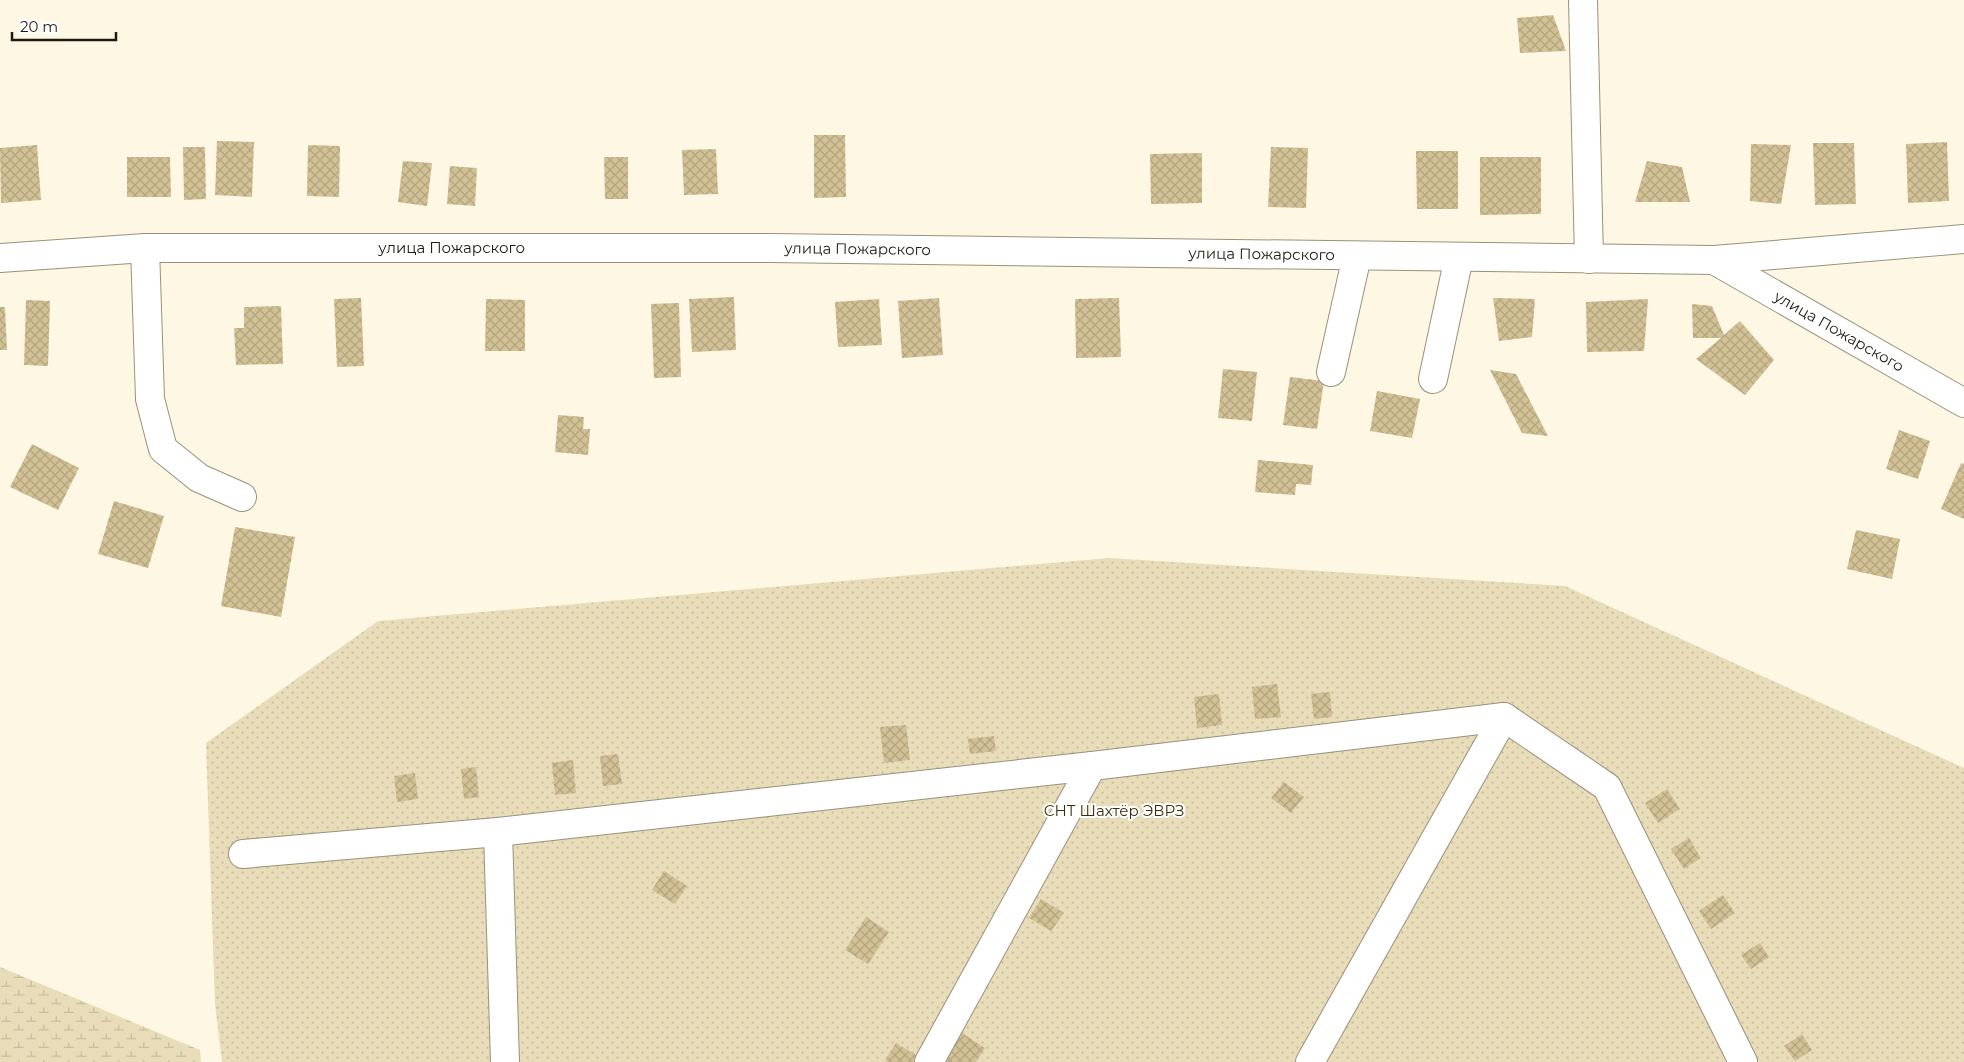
<svg xmlns="http://www.w3.org/2000/svg" width="1964" height="1062" viewBox="0 0 1964 1062" font-family="Montserrat,sans-serif">
  <style>
    .wetland { fill: url(#wetland-marsh) }
    .garden { fill: url(#garden-dots) }
    .building { fill: url(#building-cross-hatch) }
    .lines { fill: none; stroke-linecap: round; stroke-linejoin: round }
    .minor-casing { stroke: #99917b; stroke-width: 30 }
    .minor { stroke: #fff; stroke-width: 28 }
    .labels { text-anchor: middle; stroke-width: 4; stroke-linejoin: round; paint-order: stroke }
    .street-label { font-size: 15px; fill: #1e1b13; stroke: #fff }
    .park-label { font-size: 15px; fill: #392d08; stroke: #fff }
  </style>
  <defs>
    <pattern id="wetland-marsh" width="20" height="14" patternUnits="userSpaceOnUse" patternTransform="scale(1.25)"><rect width="20" height="14" fill="#e8dcb9"/><path d="M1 5h8M5 5V1M11 12h8M15 12V8" fill="none" stroke="#c7bc9e"/></pattern>
    <pattern id="garden-dots" width="8" height="8" patternUnits="userSpaceOnUse" patternTransform="scale(1.25)"><rect width="8" height="8" fill="#e8dcb9"/><path d="M2 2h.1M6 6h.1" fill="none" stroke="#c7bc9e" stroke-width="1.8" stroke-linecap="round"/></pattern>
    <pattern id="building-cross-hatch" width="8" height="8" patternUnits="userSpaceOnUse" patternTransform="scale(1.25)"><rect width="8" height="8" fill="#d1c195"/><path d="M0 0l8 8M0 8l8-8" fill="none" stroke="#b3a580"/></pattern>
  </defs>
  <rect width="100%" height="100%" fill="#fef7e4"/>
  <path class="wetland" d="M0,967L200,1050L201,1062H0Z"/>
  <path class="garden" d="M1109,558L1565,586L1964,768V1062H222L215,1004L206,743L378,621Z"/>
  <path class="building" d="M1553,15L1566,51L1520,53L1517,18Z
    M814,135H845L846,197L814,198Z
    M217,141L254,142L252,197L215,195Z
    M1947,142L1949,201L1908,203L1906,144Z
    M1813,143H1854L1856,204L1815,205Z
    M1751,144L1791,145L1781,204L1750,201Z
    M37,145L41,200L1,203L0,148Z
    M308,145L340,146L339,197L307,196Z
    M183,147H205L206,199L184,200Z
    M1271,147L1308,148L1306,208L1268,207Z
    M716,149L718,194L684,195L682,150Z
    M1416,151H1458V209H1417Z
    M1202,153V203L1151,204L1150,154Z
    M127,157H170L171,197H127Z
    M604,157H628V199H605Z
    M1480,157H1541V214L1480,215Z
    M403,161L432,163L427,206L398,202Z
    M1647,161L1682,167L1690,202H1635Z
    M450,166L477,168L475,206L447,204Z
    M734,297L736,350L692,352L689,299Z
    M361,298L364,366L337,367L334,299Z
    M939,298L943,355L902,358L898,301Z
    M1119,298L1121,357L1076,358L1075,299Z
    M1493,298L1535,299L1532,337L1499,341Z
    M486,299L525,300V351H485Z
    M879,299L882,345L838,347L835,302Z
    M1648,299L1644,351L1587,352L1586,302Z
    M26,300L50,301L48,366L24,365Z
    M679,303L681,377L654,378L651,304Z
    M1692,304L1712,306L1724,335L1740,321L1774,360L1745,395L1696,359L1721,338H1693Z
    M281,306L283,364L236,365L234,328H244V307Z
    M0,307H5L7,350H0Z
    M1223,369L1257,372L1252,421L1218,418Z
    M1490,370L1516,374L1548,436L1522,433Z
    M1290,377L1324,381L1317,429L1283,425Z
    M1377,391L1420,399L1412,438L1370,431Z
    M558,415L584,417L583,429H590L588,455L555,452Z
    M1899,430L1930,441L1918,479L1886,469Z
    M32,444L79,468L58,510L10,487Z
    M1258,460L1313,465L1311,485L1296,484L1295,495L1255,492Z
    M1961,463L1964,464V519L1941,509Z
    M114,501L164,516L148,568L98,554Z
    M235,527L295,537L281,617L221,606Z
    M1856,530L1900,539L1892,579L1847,569Z
    M1277,684L1281,717L1255,719L1252,687Z
    M1330,692L1332,717L1314,719L1311,694Z
    M1219,694L1222,725L1197,728L1194,697Z
    M906,725L910,760L884,763L880,727Z
    M994,736L996,751L970,754L968,739Z
    M618,754L622,784L603,786L600,756Z
    M573,760L576,793L555,795L552,763Z
    M476,767L479,797L464,799L461,769Z
    M415,773L418,799L397,802L394,776Z
    M1284,782L1304,797L1291,813L1271,798Z
    M1667,789L1680,809L1658,823L1645,803Z
    M1689,838L1701,858L1684,869L1671,849Z
    M664,871L687,886L675,904L652,890Z
    M1723,895L1735,913L1711,929L1699,911Z
    M1041,899L1064,913L1051,931L1029,918Z
    M866,917L889,932L868,964L845,950Z
    M1760,943L1769,957L1751,969L1741,955Z
    M962,1033L985,1048L976,1062H944Z
    M1802,1034L1812,1050L1795,1061L1784,1046Z
    M896,1043L919,1057L916,1062H888L885,1060Z"/>
  <g class="lines">
    <defs>
      <g id="minor">
        <path d="M1583,0L1589,259"/>
        <path d="M145,248L150,399L163,449L199,478L242,497"/>
        <path id="s1" d="M0,258L145,248H770L1714,260L1964,239"/>
        <path id="s2" d="M1714,260L1964,403"/>
        <path d="M1331,372L1357,256"/>
        <path d="M1433,379L1459,257"/>
        <path d="M498,832L505,1062"/>
        <path d="M243,854L498,832L1092,766L1504,717L1607,787L1743,1062"/>
        <path d="M929,1062L1092,766"/>
        <path d="M1310,1062L1504,717"/>
      </g>
    </defs>
    <use href="#minor" class="minor-casing"/>
    <use href="#minor" class="minor"/>
  </g>
  <g class="labels">
    <g class="street-label">
      <text dy="5" stroke="none"><textPath href="#s1" startOffset="452">улица Пожарского</textPath></text>
      <text dy="5" stroke="none"><textPath href="#s1" startOffset="858">улица Пожарского</textPath></text>
      <text dy="5" stroke="none"><textPath href="#s1" startOffset="1262">улица Пожарского</textPath></text>
      <text dy="5" stroke="none"><textPath href="#s2" startOffset="144">улица Пожарского</textPath></text>
    </g>
    <g class="park-label">
      <text x="1114" y="816">СНТ Шахтёр ЭВРЗ</text>
    </g>
  </g>
  <path d="M12 32v8h104v-8" fill="none" stroke="#1e1b13" stroke-width="2.5"/>
  <text x="20" y="32" font-size="15" fill="#1e1b13" stroke="#ffffff" stroke-width="4" paint-order="stroke">20 m</text>
</svg>
